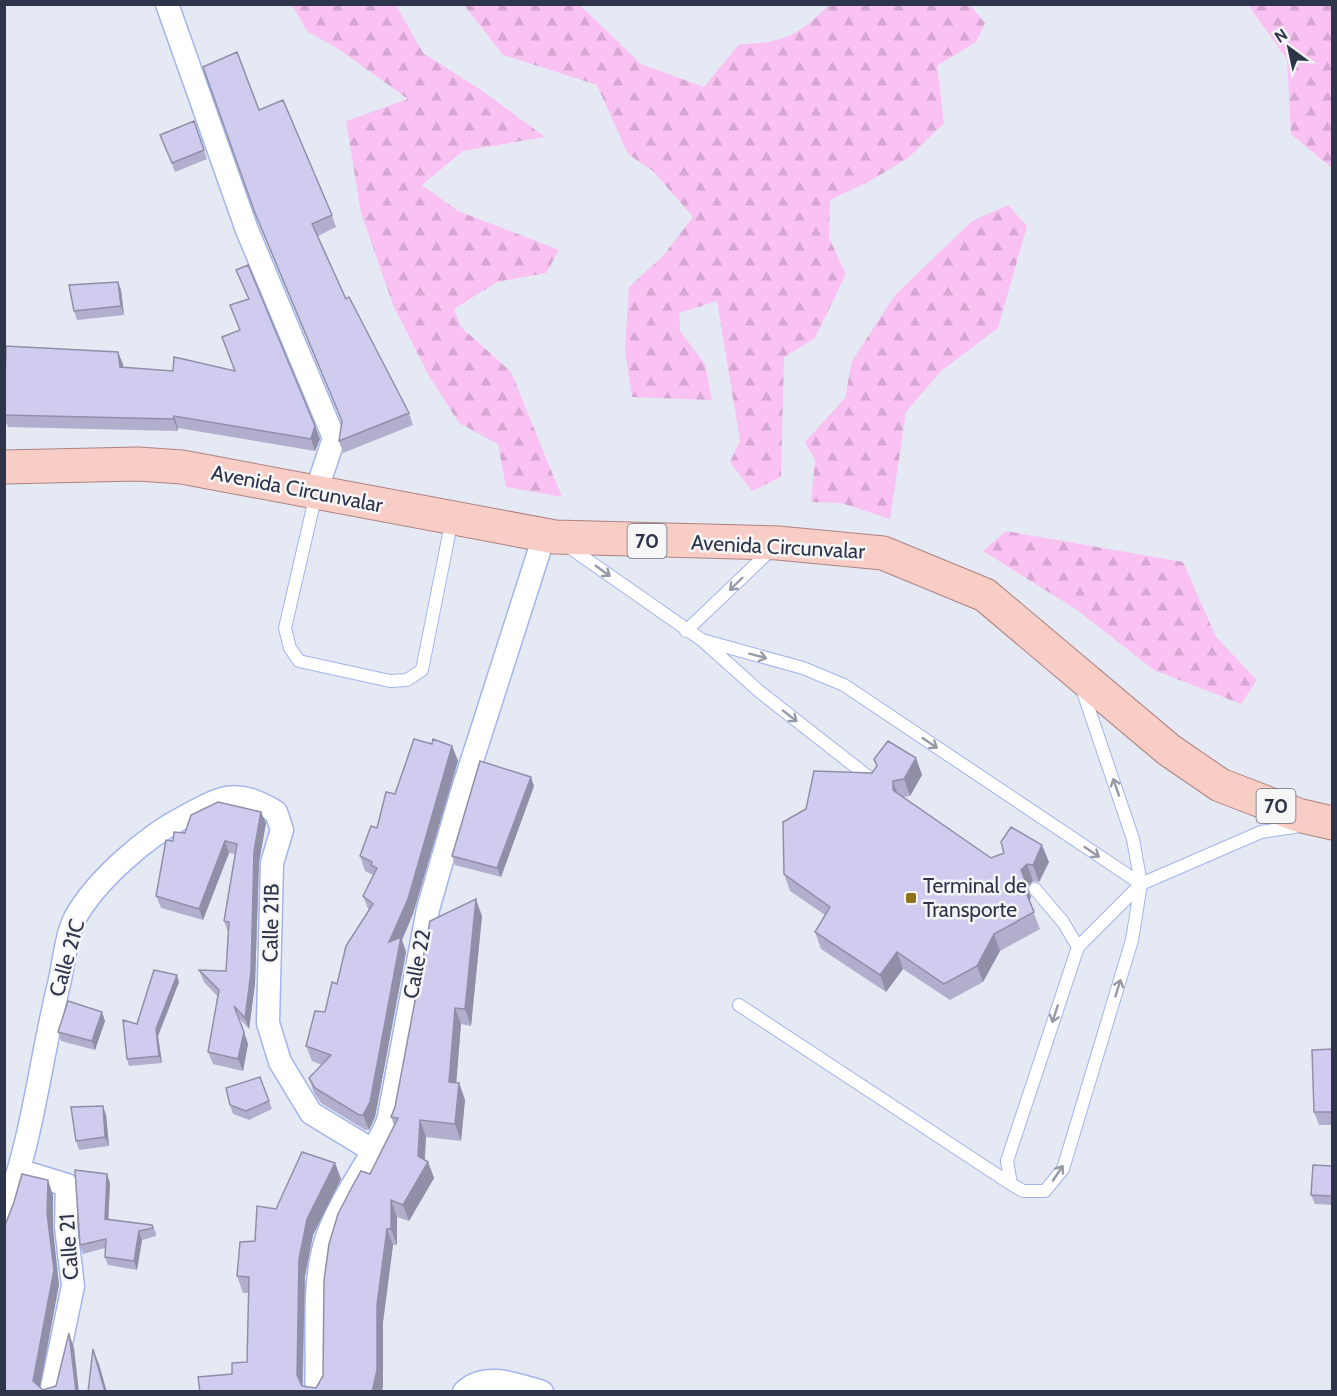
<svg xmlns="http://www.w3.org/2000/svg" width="1337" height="1396" viewBox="0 0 1337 1396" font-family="Cabin,sans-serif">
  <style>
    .forest { fill: url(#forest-firs) }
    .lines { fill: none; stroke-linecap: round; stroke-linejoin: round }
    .lane-casing { stroke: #a2b4eb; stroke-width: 14 }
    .street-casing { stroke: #a2b4eb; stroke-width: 25 }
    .primary-casing { stroke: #ae8282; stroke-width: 35 }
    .lane { stroke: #fff; stroke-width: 12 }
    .street { stroke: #fff; stroke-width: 22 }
    .primary { stroke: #f8cdc5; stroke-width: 33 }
    .wall { fill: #b2afce }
    .shaded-wall { fill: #918fa8 }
    .building { fill: #cfccf0; stroke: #918fa8; stroke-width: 1.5 }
    .oneway { stroke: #969aa5 }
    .poi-dot { fill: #8f7318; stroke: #f6f6f6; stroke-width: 2 }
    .labels { text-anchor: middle; stroke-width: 5; stroke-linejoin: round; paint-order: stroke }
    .shield { fill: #f6f6f6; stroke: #6a6f7e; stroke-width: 1.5 }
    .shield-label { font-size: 20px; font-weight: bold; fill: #2e354b }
    .street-label { font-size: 21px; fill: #2e354b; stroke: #f6f6f6 }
    .poi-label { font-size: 21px; fill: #2e354b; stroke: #f6f6f6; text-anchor: start }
  </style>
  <defs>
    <pattern id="forest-firs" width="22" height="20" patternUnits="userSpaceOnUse" patternTransform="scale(1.5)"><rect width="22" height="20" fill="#f9c2f3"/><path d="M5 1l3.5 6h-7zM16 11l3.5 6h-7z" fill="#d6a7d2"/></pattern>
  </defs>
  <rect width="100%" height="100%" fill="#e5e9f4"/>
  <path class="forest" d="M292,5H396L423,53L484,92L545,137L463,151L422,185L458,211L559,250L546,273L497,282L454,309L461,327L511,372L562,497L506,487L498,444L459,423L429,376L394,307L361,213L346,121L408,99L340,50L307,31Z
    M464,5H580L641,64L704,87L739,44C781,44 800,35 829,5H970L985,23L976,42L937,66L944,123L908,158L870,181L830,200L829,238L846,274L815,338L784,357L781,477L752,491L730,462L740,441L717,301L679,313L680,331L705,364L712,400L632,397L625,350L629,287L663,256L693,217L653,171L628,154L597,85L503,55Z
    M1248,5H1332V168L1291,134L1287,59Z
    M1008,205L1027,226L998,328L941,371L906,412L890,519L841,503L811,502L815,460L805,442L845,398L852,361L895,295L972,221Z
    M1006,531L1183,562L1216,637L1257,680L1241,704L1154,670L1077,610L983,551Z"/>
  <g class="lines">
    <defs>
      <path id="lane" d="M316,494L285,628L290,648L299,661L390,681L407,680L422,670L452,519
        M566,545L702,640L760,692L875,782
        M686,631L773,548
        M702,640L803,668L844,685L1141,884
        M1078,947L1141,884L1261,832L1300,826
        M739,1005L1011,1184L1023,1191H1045L1063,1169L1132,940L1141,884L1133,839L1082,689
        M1011,1184L1007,1161L1078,947L1063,922L1035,889"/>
      <path id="street" d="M167,4L247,230L334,438L316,492
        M21,1171L67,1185L66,1227L73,1286L51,1392
        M4,1214C33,1139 40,1061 59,984C64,963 66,936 75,918C96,880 147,836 184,817C223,796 236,788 276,812L282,830L272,863L268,1023L280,1062L311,1113L375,1152
        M316,1392C319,1342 311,1288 326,1240C339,1200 371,1161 388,1121L428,909L461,795L544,536
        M464,1392C485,1371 518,1385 542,1392"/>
      <path id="primary" d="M4,467L138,464L182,467L555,537L778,543L883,553L985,595L1169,750L1220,785L1298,815L1332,823"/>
    </defs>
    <use href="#lane" class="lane-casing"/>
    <use href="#street" class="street-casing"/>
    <use href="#primary" class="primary-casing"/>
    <use href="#lane" class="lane"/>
    <use href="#street" class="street"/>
    <use href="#primary" class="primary"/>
  </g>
  <path class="wall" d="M203,67L259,110L332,215L336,227L318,236L346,299L409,413L413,425L343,453L339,441L342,422L260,225Z
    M194,121L207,159L175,172L164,144Z
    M236,270L315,426L320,439L315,451L178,428V431L8,427L4,418V381L123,364V368L173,371H234L240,331L230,305L248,299Z
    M118,282L121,290L124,315L77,320L74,311Z
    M432,744L452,746L458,761L413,914L402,940L406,952L375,1117L369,1130H365L321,1103L314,1093L309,1078L322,1065L312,1061L306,1046L325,1012L369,911L363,896L373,875L365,871L360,856L377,828L395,794Z
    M916,758L922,775L910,796L903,797L991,858L1049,862L1039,882L1033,881L1027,887L1031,897L1029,901L1040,929L1000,951L983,982L950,1000L903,969L886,992L821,949L815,932L825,915L790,891L784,874L872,773Z
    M534,786L501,877L455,865L452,856Z
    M261,812L266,823L259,862L255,984L249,1029L239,1018L248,1044L243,1071L213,1064L208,1052L218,997L204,982L199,970L226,971L228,932L224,921L235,854L229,853L203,920L161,908L156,896L173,841L185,833Z
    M482,916L471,1026L461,1024L456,1083H459L465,1100L461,1141L426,1137L425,1160L428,1162L434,1178L409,1221L397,1217V1245H393L383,1322V1386L200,1392L232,1374L247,1362L249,1293H243L237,1276L255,1241L276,1209L335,1163L341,1179L313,1235L305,1276L303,1386L316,1388L323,1376L370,1174L394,1125L391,1117Z
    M179,982L158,1036L162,1063L129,1066L127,1059L137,1024Z
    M102,1012L105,1021L95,1050L61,1041L58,1032Z
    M1332,1049V1125H1319L1314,1112Z
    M260,1077L272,1109L249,1120L233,1114L230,1105Z
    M103,1106L106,1115L109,1146L79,1150L76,1141Z
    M1332,1166V1205L1315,1204L1311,1195Z
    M110,1183L108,1220L152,1225L156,1233V1236L142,1240L137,1270L108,1265L105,1257V1248L83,1254L80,1245Z"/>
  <path class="shaded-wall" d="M118,282L121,290L124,315L121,306Z
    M118,352L123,364L124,380L120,367Z
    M174,416L178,428V431L173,419Z
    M315,426L320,439L315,451L311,439Z
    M452,746L458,761L413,914L402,940L406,952L375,1117L369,1130L363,1115L389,942Z
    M916,758L922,775L910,796L904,779Z
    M531,777L534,786L501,877L497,868Z
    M893,781L899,798L893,790Z
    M261,812L266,823L259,862L255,984L249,1029L245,1018L254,851Z
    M225,841L229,853L203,920L199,909Z
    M1042,845L1049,862L1039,882L1033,865Z
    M1027,864L1033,881L1027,887L1031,897L1029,902L1023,885L1021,870Z
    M476,899L482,916L471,1026L465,1009Z
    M994,934L1000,951L983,982L977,966Z
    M897,952L903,969L886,992L880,975Z
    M177,975L179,982L158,1036L162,1063L159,1056L156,1029Z
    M455,1008L461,1024L455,1099L449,1082Z
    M102,1012L105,1021L95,1050L92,1041Z
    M244,1032L248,1044L243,1071L238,1059Z
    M459,1083L465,1100L461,1141L455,1124Z
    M103,1106L106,1115L109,1146L105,1137Z
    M420,1120L426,1137L424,1168L428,1162L434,1178L409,1221L403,1205L418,1156Z
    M335,1163L341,1179L313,1235L305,1276L302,1392L297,1375L299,1259L307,1219Z
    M107,1174L110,1183L108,1228L105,1219Z
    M48,1180L53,1195V1228L59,1285L39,1392L33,1381L47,1213Z
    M391,1200L397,1217V1245L391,1229Z
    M387,1229L393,1245L383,1322V1386L382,1392H372L377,1305Z
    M139,1231L142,1240L137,1270L134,1261Z
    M69,1333L74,1348L79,1392H76Z
    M93,1349L99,1364L107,1392H105Z"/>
  <path class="building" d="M237,52L259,110L283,100L332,215L312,224L346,299L349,297L409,413L339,441L342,421L255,213L203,67Z
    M194,121L204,150L172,163L160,135Z
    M248,265L315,426L311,439L174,416L173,419L4,415L6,346L118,352L120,367L173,371L174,357L235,371L222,337L240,330L230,305L249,299L236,270Z
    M118,282L121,306L74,311L69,285Z
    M414,739L432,744L433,739L452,746L408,899L389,942L401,937L370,1102L363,1115H359L315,1088L309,1078L331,1055L306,1046L315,1011L325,1012L332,982L337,984L346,946L373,904L363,896L377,868L371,865L372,862L360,856L371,826L377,828L386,792L395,794Z
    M888,741L916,758L904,779L893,781V790L991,858L1004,853L1001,842L1011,827L1042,845L1033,865L1027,864L1021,870L1025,880L1023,885L1034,912L994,934L977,966L944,984L897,952L880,975L815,932L830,907L784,874L783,822L806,809L814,771L872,773L877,766L874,759Z
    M480,761L531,777L497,868L452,856Z
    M218,802L261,812L254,851L251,972L245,1018L234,1006L244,1032L238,1059L208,1052L219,990L199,970L226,971L229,922L224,921L237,844L225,841L199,909L156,896L166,840L173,841L174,832L185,833L191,815Z
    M476,899L465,1009L455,1008L449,1082L459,1083L455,1124L420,1120L418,1156L428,1162L403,1205L391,1200V1229H387L377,1305V1370L372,1392H200L198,1377L232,1374V1363L247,1362L249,1277L237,1276L240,1242L255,1241L257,1206L276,1209L302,1152L335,1163L307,1219L299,1259L297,1375L302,1386L316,1388L323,1376L324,1280L329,1244L338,1214L353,1185L361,1171L370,1174L398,1118L391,1117L395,1107L430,921Z
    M154,970L177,975L156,1029L159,1056L127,1059L123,1020L137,1024Z
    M68,1001L102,1012L92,1041L58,1032Z
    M1332,1049V1112H1314L1312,1050Z
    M260,1077L269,1101L246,1111L230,1105L226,1088Z
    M103,1106L105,1137L76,1141L71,1107Z
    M1313,1165L1332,1166V1196L1311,1195Z
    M75,1170L107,1174L105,1219L152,1225L153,1228L139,1231L134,1261L105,1257L106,1239L80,1245Z
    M22,1174L48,1180L47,1213L54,1270L33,1381L43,1390L56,1386L69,1333L76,1392H4V1228L14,1202Z
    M93,1349L105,1392H88Z"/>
  <defs><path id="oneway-shaft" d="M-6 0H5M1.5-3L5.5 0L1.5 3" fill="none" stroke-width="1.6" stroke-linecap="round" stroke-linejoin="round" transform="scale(1.5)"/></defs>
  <g class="oneway">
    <use href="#oneway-shaft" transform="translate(603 571) rotate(36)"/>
    <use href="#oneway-shaft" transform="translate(736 584) rotate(136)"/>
    <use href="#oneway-shaft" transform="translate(758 656) rotate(15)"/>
    <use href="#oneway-shaft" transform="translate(790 716) rotate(38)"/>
    <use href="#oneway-shaft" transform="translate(930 743) rotate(34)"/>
    <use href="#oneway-shaft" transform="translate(1116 787) rotate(-109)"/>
    <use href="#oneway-shaft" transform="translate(1092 852) rotate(34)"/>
    <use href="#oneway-shaft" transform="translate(1118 988) rotate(-73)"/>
    <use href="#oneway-shaft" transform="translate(1055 1014) rotate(108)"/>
    <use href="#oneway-shaft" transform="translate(1058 1173) rotate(-56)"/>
  </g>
  <rect class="poi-dot" x="905" y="892" width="12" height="12" rx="3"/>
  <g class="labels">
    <g class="shield">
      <rect x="627.5" y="524" width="39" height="34" rx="4.5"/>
      <rect x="1256.5" y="789" width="39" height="34" rx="4.5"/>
    </g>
    <g class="shield-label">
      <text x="647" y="548">70</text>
      <text x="1276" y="813">70</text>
    </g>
    <g class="street-label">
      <text transform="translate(297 489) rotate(11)" y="7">Avenida Circunvalar</text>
      <text transform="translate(778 547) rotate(3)" y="7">Avenida Circunvalar</text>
      <text transform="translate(271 923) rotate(-89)" y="7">Calle 21B</text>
      <text transform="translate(67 958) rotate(-74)" y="7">Calle 21C</text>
      <text transform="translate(417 964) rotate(-79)" y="7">Calle 22</text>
      <text transform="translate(69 1247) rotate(-94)" y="7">Calle 21</text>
    </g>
    <g class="poi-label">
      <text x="923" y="893">Terminal de<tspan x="923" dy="24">Transporte</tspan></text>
    </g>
  </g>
  <rect width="1337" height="1396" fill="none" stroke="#2e354b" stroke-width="12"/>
  <g transform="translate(1289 48) rotate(327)" stroke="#f6f6f6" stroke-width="4.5" paint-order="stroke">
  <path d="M0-4.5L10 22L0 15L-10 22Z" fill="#2e354b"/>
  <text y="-9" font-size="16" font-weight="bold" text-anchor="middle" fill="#2e354b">N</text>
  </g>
</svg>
